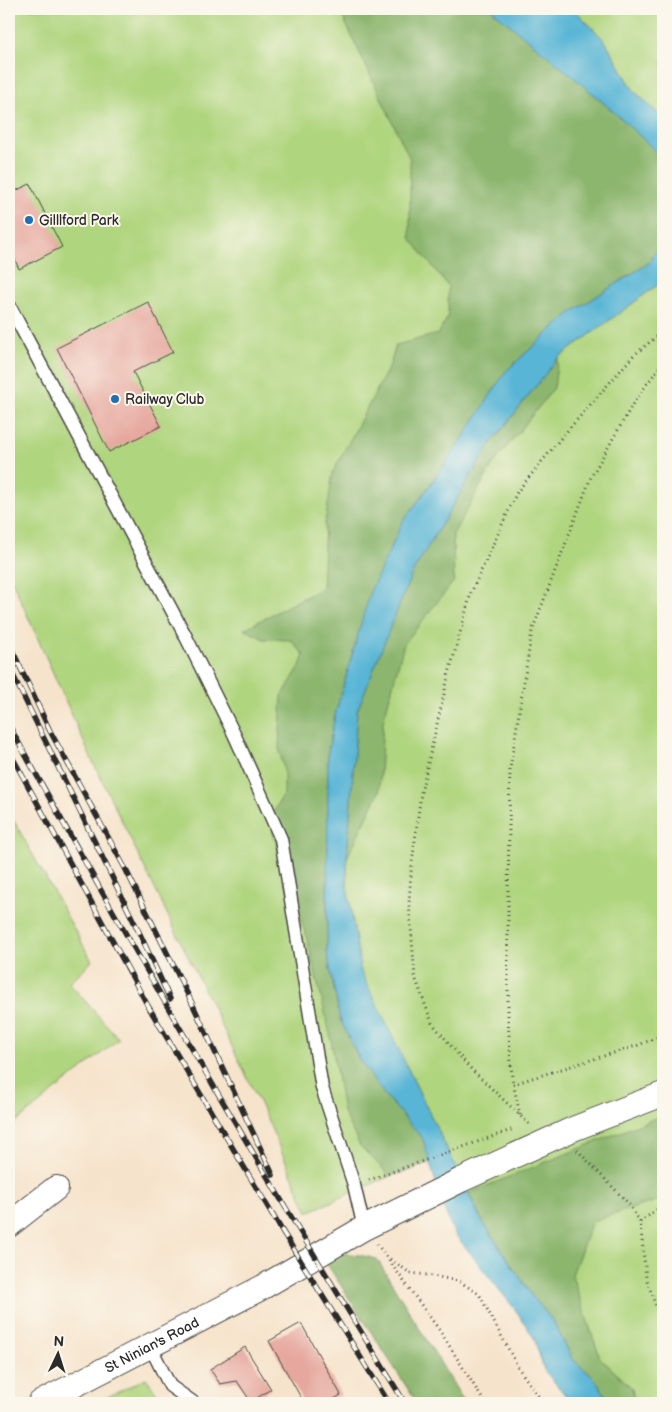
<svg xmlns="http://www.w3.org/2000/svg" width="672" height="1412" viewBox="0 0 672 1412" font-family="'Balsamiq Sans',sans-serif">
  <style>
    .green { fill: #b0d57f; stroke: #6e8055 }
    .forest { fill: #8cb66e; stroke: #5c704c }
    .water { fill: #58b5d6; stroke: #427080 }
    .building { fill: #e6a79e }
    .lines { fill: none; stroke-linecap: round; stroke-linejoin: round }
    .lane-casing { stroke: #494743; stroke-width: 15 }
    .street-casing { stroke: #494743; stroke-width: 26 }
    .path { stroke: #494743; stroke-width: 3; stroke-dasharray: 1 4; stroke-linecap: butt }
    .lane { stroke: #fff; stroke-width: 12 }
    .street { stroke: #fff; stroke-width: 24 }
    .rail-casing { stroke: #2b2b2b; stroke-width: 5.5 }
    .rail { stroke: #fbf7ec; stroke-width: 4; stroke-dasharray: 11; stroke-linecap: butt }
    .poi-dot { fill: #1f6fb2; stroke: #fbf7ec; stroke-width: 2 }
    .labels { text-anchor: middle; stroke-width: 4; stroke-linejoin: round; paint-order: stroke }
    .poi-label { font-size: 14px; fill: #2b2b2b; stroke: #fbf7ec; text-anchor: start }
    .street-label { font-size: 14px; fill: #2b2b2b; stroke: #fbf7ec }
  </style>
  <rect width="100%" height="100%" fill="#fbf7ec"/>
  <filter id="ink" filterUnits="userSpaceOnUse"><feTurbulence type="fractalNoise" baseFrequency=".02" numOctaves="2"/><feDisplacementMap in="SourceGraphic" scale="10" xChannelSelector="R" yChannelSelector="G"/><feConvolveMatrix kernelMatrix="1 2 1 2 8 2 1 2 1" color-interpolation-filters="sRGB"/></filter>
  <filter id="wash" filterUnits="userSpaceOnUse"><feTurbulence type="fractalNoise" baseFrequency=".0096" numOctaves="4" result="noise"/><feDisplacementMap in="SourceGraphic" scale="20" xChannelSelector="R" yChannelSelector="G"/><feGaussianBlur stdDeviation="1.12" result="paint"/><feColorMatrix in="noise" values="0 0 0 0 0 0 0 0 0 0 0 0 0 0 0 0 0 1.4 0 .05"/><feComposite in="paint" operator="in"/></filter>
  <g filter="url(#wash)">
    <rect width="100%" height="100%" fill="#f6e3cb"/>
    <path class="green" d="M9,9H491L663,159V233L569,314L403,521L327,953L430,1162L390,1176L308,1212L264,1112L91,758L9,574Z
      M574,9H663V118L634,91L605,41Z
      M663,281V1403H611L481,1219L361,972L347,886V858L357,711L412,573L558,358Z
      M9,812L92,961L69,983L119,1039L9,1128Z
      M146,1378L164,1403H96Z"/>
    <path class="forest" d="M339,9H491L574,77L631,127L663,159V233L659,246L649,263L569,314L506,371L459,444L420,499L403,521L352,655L335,715L328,752L327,953L340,1019L359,1059L384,1094L423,1139L430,1162L414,1169L390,1176L360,1146L343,1112L330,1034L307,939L273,834L272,815L284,793V771L279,748L282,696L300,666L304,655L291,640L264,639L244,629L322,588L325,523L333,472L390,365L396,345L438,334L448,317V286L410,238V159Z
      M558,358L554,388L493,464L453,534L454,581L404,644L383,722L379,792L347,858L357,711L412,573L489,446Z
      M663,1115V1199L592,1221L572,1275L600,1358L632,1388L635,1403H611L593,1377L573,1360L553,1321L533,1297L481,1219L469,1193Z
      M341,1253L359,1255L377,1259L465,1403H417L325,1261Z"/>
    <path class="water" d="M491,9H574L605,41L634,91L663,118V159C610,104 549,58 491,9Z
      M663,233V281L558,358L489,446L412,573L357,711L347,858V885L361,972L481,1219L533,1297L553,1321L573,1360L593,1377L611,1403H572L544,1370L534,1338L517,1312L454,1233L442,1204L423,1139L384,1094L359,1059L340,1019L327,953L328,752L335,715L370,592L403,521L420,499L459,444L506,371L569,314L649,263L659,246Z"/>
    <g id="blocks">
      <path class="building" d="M30,184L62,247L19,269L9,246V194Z
        M148,302L173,352L133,372L161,426L109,452L57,348Z
        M301,1323L341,1395L327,1403H304L269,1341Z
        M245,1347L271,1389L251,1402L237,1381L220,1384L210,1369Z"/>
    </g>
  </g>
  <g filter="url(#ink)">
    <use href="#blocks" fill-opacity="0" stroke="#494743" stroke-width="1"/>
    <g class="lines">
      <defs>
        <path id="lane" d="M9,305L185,635L235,736L281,839L322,1088L354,1185L364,1228
          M150,1346L170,1386L194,1403"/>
        <g id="street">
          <path d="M9,1225L56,1188"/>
          <path id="s1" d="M40,1403L263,1287L364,1228L461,1180L573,1129L663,1094"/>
        </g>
      </defs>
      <use href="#lane" class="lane-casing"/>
      <use href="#street" class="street-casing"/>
      <path class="path" d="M661,365L663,385
        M513,1084L636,1046L663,1035
        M520,1115L512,1078L508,1020V890L510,769L532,631L591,477L634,402L663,362
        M529,1124L468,1066L432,1023L415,977L409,903L411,872L421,793L449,673L471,593L517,492L561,438L633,356L663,331
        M577,1150L628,1203L640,1222L646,1277L663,1328
        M369,1180L514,1129
        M640,1222L663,1205
        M377,1244L440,1331L485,1403
        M386,1256L410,1273L428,1275L459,1281L479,1294L519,1369L539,1397L541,1403"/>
      <use href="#lane" class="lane"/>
      <use href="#street" class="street"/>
      <defs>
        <path id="rail" d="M9,643L50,731L125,868L192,1003L273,1175
          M9,667L139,932L170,999
          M9,725C135,955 267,1181 405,1403
          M9,751L148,1006L284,1234L389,1403"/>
      </defs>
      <use href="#rail" class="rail-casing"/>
      <use href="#rail" class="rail"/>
    </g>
  </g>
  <g class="poi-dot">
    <circle cx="29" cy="220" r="5"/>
    <circle cx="115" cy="399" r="5"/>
  </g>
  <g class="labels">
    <g class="poi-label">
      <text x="39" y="225">Gilllford Park</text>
      <text x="125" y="404">Railway Club</text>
    </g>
    <g class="street-label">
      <text dy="5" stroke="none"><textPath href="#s1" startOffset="126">St Ninian's Road</textPath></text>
    </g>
  </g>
  <rect width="672" height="1412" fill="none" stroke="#fbf7ec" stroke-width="30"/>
  <g transform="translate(58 1354) rotate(4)" stroke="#fbf7ec" stroke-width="4" paint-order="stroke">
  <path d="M0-4L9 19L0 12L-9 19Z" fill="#2b2b2b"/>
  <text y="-8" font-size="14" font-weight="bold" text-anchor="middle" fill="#2b2b2b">N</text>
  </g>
</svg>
